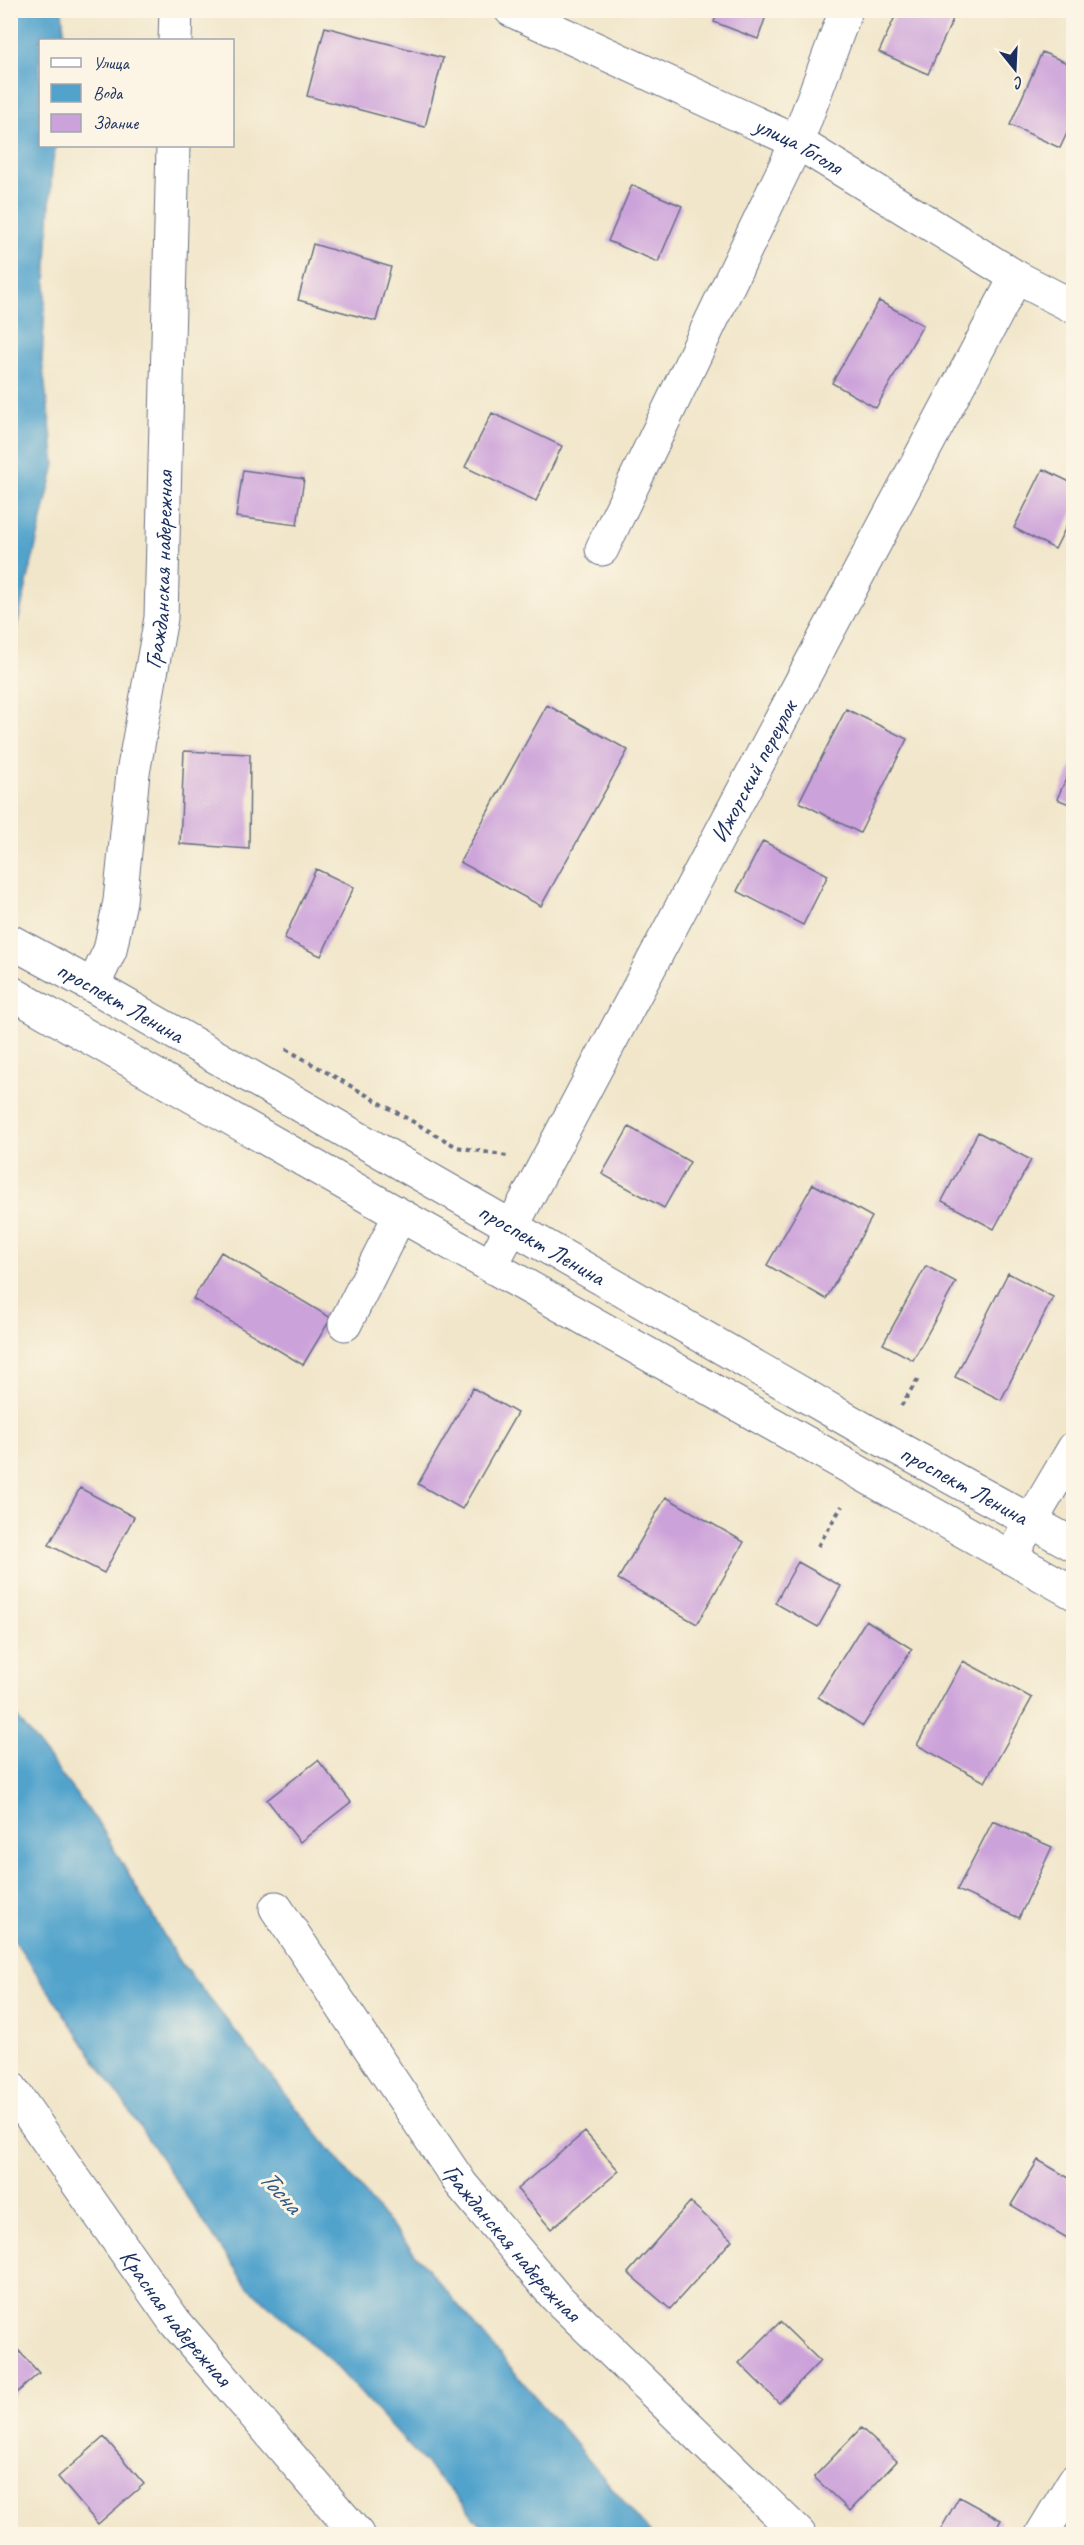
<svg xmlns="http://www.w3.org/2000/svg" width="1084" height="2545" viewBox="0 0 1084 2545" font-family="Caveat,sans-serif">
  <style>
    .water { fill: #51a3cc; stroke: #366995; stroke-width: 1.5 }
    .building { fill: #cca2da }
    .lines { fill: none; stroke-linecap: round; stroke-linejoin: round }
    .minor-casing { stroke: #666f84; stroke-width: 35 }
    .major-casing { stroke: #666f84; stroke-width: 35 }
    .path { stroke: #666f84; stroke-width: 4; stroke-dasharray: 4.5 4.5; stroke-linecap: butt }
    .minor { stroke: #fff; stroke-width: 33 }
    .major { stroke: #fff; stroke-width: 33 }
    .labels { text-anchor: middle; stroke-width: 6; stroke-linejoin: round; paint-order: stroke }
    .street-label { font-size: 24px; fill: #1b2f5e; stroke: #fcf5e5 }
    .water-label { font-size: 26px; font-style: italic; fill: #2e5884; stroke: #fcf5e5 }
  </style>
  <rect width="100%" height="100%" fill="#fcf5e5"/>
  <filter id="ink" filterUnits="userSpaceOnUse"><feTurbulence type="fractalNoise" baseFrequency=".0167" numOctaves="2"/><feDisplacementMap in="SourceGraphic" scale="12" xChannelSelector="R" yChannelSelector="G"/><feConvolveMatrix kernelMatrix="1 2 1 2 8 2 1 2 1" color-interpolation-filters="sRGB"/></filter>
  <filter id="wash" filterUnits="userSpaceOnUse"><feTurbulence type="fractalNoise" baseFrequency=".008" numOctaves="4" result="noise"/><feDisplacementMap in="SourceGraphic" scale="24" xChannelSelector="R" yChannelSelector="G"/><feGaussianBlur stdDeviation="1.35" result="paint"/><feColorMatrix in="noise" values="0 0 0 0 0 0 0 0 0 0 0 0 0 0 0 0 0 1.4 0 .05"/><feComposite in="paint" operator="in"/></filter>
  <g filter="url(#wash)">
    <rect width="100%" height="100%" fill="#f1e6ca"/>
    <path class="water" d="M11,10L62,11L65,40H40V146H56L52,165L42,361L55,464L11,651Z
      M11,1709L101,1827L177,1958L378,2210L651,2534H490L332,2362L246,2285L11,1935Z"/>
    <g id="blocks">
      <path class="building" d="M718,10H768L758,39L714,22Z
        M898,10H957L928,74L879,52Z
        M325,27L443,58L425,127L307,96Z
        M1042,52L1074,66V118L1060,148L1010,125Z
        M632,185L682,206L658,262L608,241Z
        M313,244L391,267L376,321L298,300Z
        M879,301L923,325L876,408L832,383Z
        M492,413L562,446L536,501L465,467Z
        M1043,469L1074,484V511L1055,549L1014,528Z
        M243,470L304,479L297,525L236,517Z
        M547,705L628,750L541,906L460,862Z
        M846,709L907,739L860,833L799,802Z
        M184,751L250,754L249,849L180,844Z
        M1074,761V806L1057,799Z
        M763,841L828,875L803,925L737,891Z
        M316,869L354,887L321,956L284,939Z
        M629,1127L690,1162L664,1208L602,1174Z
        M978,1132L1031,1160L994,1229L942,1201Z
        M813,1184L872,1217L826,1299L767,1265Z
        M221,1252L331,1318L303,1365L193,1299Z
        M926,1266L956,1282L913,1360L883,1344Z
        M1008,1273L1053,1297L1001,1400L955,1377Z
        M473,1388L517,1413L462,1509L418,1484Z
        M80,1488L134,1517L104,1573L49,1545Z
        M666,1497L744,1542L697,1624L618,1579Z
        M798,1562L841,1586L818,1627L775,1603Z
        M866,1620L912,1649L863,1726L818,1697Z
        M963,1661L1032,1698L985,1782L917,1745Z
        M318,1760L351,1802L300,1842L267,1800Z
        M993,1821L1052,1847L1019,1918L957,1890Z
        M585,2132L619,2171L551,2229L517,2189Z
        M1038,2160L1074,2181V2242L1011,2205Z
        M690,2202L732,2240L670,2309L628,2273Z
        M780,2322L820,2361L779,2403L739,2363Z
        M10,2341L39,2373L10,2399Z
        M861,2428L897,2461L850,2511L814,2477Z
        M104,2437L144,2484L98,2524L58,2477Z
        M959,2497L1001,2520L993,2534H938Z"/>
    </g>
  </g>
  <g filter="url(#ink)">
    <use href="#blocks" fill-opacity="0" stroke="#666f84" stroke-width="1.5"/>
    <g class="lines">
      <defs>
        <g id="minor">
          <path id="s1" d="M511,10L797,142L1016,277L1074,307"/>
          <path d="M175,40L176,10"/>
          <path d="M602,549L797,142L846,10"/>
          <path id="s2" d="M93,986L110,950L120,901L133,773L161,618L173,146"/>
          <path id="s3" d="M491,1266L1016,277"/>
          <path d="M345,1324L400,1215"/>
          <path d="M1010,1557L1074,1448"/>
          <path id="s4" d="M276,1908L461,2184L555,2296L799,2534"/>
          <path id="s5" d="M10,2087L175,2322L357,2534"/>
          <path d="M1042,2534L1074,2481"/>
        </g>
        <g id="major">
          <path id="s6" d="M10,941L93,986L881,1439L1074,1545"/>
          <path d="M10,992L400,1215L1074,1593"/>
        </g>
      </defs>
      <use href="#minor" class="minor-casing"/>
      <use href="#major" class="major-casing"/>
      <path class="path" d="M286,1049L457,1147L507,1156
        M901,1406L918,1379
        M818,1546L842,1506"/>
      <use href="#minor" class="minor"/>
      <use href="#major" class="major"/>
    </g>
  </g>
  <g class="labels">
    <g class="street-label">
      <text dy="8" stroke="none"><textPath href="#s1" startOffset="318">улица Гоголя</textPath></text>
      <text dy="8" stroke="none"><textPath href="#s2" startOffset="424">Гражданская набережная</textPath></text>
      <text dy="8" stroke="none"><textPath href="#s3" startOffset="560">Ижорский переулок</textPath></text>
      <text dy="8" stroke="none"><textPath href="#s6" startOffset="126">проспект Ленина</textPath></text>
      <text dy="8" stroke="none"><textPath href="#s6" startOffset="612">проспект Ленина</textPath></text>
      <text dy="8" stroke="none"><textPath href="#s6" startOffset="1098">проспект Ленина</textPath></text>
      <text dy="8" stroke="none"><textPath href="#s4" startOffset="410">Гражданская набережная</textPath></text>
      <text dy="8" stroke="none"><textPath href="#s5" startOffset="284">Красная набережная</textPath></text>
    </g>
    <g class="water-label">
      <text transform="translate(281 2191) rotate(48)" y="9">Тосна</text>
    </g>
  </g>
  <rect width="1084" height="2545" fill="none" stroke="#fcf5e5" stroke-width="36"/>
  <rect x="39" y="39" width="195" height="108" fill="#fcf5e5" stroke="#a2a6af" stroke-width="1.5"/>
  <rect x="51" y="58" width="30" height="9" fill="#ffffff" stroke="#a2a6af" stroke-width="1.5"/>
  <text x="93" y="69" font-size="18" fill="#1b2f5e">Улица</text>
  <rect x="51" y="84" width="30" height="18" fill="#51a3cc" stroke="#a2a6af" stroke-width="1.5"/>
  <text x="93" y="99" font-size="18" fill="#1b2f5e">Вода</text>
  <rect x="51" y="114" width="30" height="18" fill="#cca2da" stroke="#a2a6af" stroke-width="1.5"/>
  <text x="93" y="129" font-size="18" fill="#1b2f5e">Здание</text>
  <g transform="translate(1015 69) rotate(162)" stroke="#fcf5e5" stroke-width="4.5" paint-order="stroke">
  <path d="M0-4.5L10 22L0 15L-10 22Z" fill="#1b2f5e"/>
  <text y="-9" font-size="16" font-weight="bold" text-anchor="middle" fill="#1b2f5e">С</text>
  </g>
</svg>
